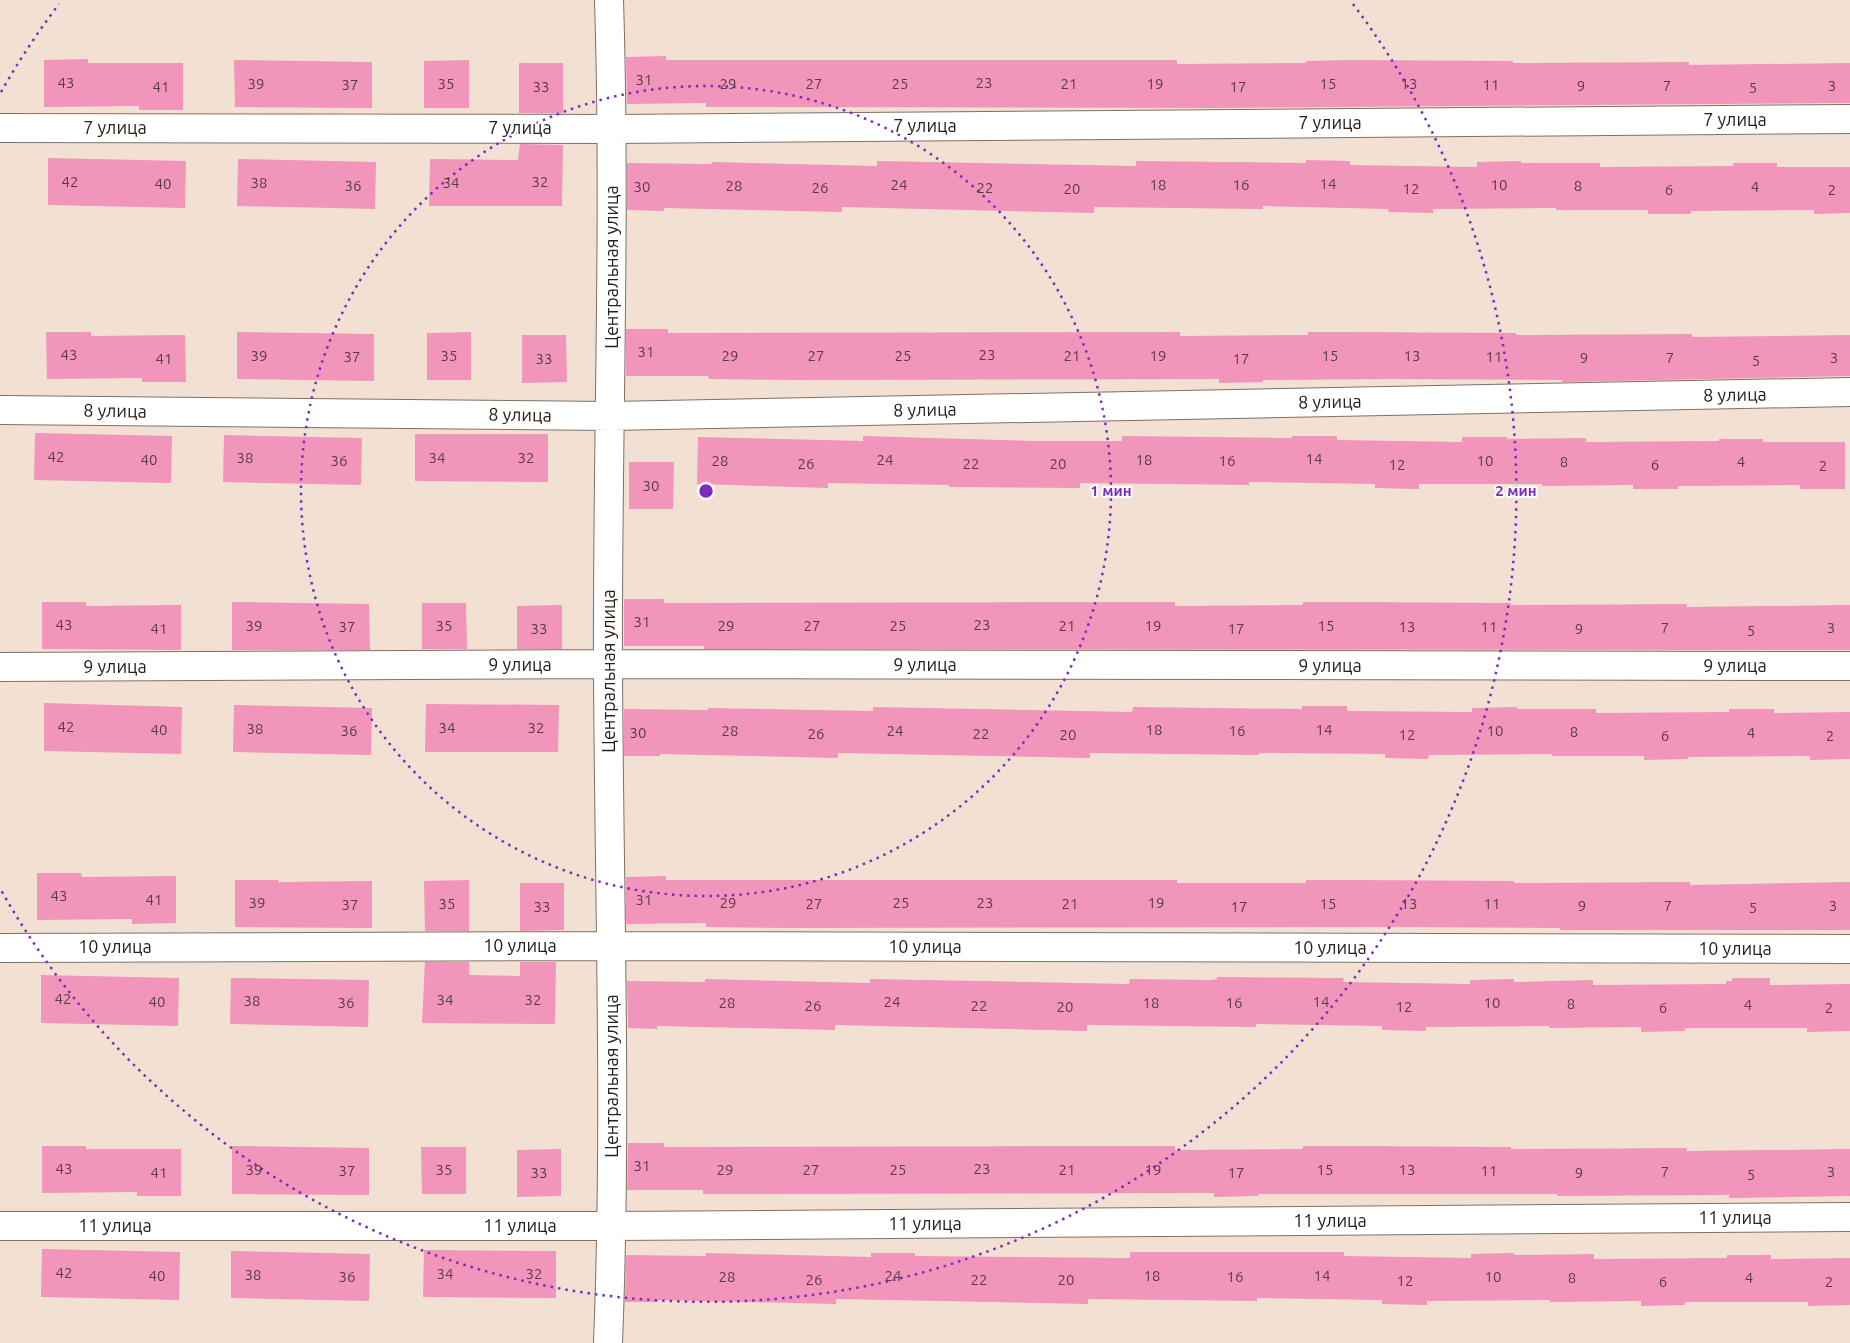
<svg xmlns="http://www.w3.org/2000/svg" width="1850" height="1343" viewBox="0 0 1850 1343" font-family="Ubuntu,sans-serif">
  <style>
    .building { fill: #f195ba }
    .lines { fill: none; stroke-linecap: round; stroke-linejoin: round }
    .street-casing { stroke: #807064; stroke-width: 30 }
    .street { stroke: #fff; stroke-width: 28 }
    .ring { fill: none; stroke: #7b2cbf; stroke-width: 2.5; stroke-dasharray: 2.5 5 }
    .labels { text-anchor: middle; stroke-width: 4; stroke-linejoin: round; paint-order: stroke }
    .number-label { font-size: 15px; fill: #5a3d43 }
    .street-label { font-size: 18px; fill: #27201b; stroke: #fff }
    .centre { fill: #7b2cbf; stroke: #fff; stroke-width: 2.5 }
    .ring-label { font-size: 15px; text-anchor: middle; font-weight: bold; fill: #7b2cbf; stroke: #fff; stroke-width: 4; stroke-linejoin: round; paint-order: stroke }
  </style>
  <rect width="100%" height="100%" fill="#f2e0d3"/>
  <path class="building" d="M666,56V60H1177V64L1306,63V61L1349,60L1513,61V63L1689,62V65L1850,63V103L1216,108L706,107V103L627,104L626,57Z
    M88,59V63H183V110H139V106L44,107V60Z
    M234,60L372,62V108L235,107Z
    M469,60V108H424V61Z
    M519,63H563V113H519Z
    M520,144L563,145L562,206H429L430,159L518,160Z
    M48,158L186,161L185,208L48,205Z
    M238,159L376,162L375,209L237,206Z
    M1306,160L1350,161V165L1477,167V162L1521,161V163H1600V167L1733,166V163H1777V167H1850V213L1814,214V210L1691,211V214H1648V210H1556V208L1433,209V213L1388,212L1389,209L1263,206V209L1094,207V213L842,207V212L664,208V211L627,210V163L712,164V162L877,166V161L1136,166V161L1306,163Z
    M626,329H668V333L1180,332V336L1308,335V332H1353L1516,333V335L1692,334V337L1850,335V376L1562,382V380L1389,379L1263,380V382L1219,383V379L794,380L709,379L708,376H626Z
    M46,332H91V336L185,335L186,382H142V378L47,379Z
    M237,332L374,334V381L237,379Z
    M471,332V380H427V333Z
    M522,335H566L567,382L522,383Z
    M35,433L172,436L171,483L34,480Z
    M415,434H548V482L415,481Z
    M224,435L362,438L361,485L223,482Z
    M863,436L1036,441H1122V436L1292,438V436H1337V440L1462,442V437H1507V439L1586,438V442L1719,441V439H1763V442H1845V489H1800V485L1678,486V489H1633V485L1542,486V484H1419V489L1375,488V484L1249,482V485L1080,483V488L949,487V485L828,483V488L697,484L698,437L863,441Z
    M629,462H674L673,509H629Z
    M624,599H664V603L1175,602V606L1303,605V602H1348L1511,603V605L1687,604V607L1850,605V650L704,649V646H624Z
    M42,602H86V606L181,605V650L42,649Z
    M232,602L369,604L370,650H232Z
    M422,603H466L467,649H422Z
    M562,605V649H517V606Z
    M44,703L182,707L181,754L44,751Z
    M426,704L559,705L558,752H425Z
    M234,705L372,708L371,755L233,752Z
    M1302,706H1347V711L1472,712V708L1517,707V709H1596V713L1729,712V709H1774V713L1850,712V759L1810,760V756L1688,757V759L1644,760V756H1552V754L1429,755L1428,759L1385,758V754L1259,753V755L1090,753V758L838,753V758L660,754V756H624V709L708,710V708L873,711V707L1132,712L1133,707L1302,709Z
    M37,873H81L82,877L176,876V923L132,924V919L37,920Z
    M666,876V880H1177V883H1306V880H1350L1514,881V883L1690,882V885L1850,882V930H1560V928L1387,927L792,928L706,927V923L626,924V877Z
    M235,880H278L279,882L372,881V928L235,927Z
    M469,880V931H425L424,881Z
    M520,883H564V930L520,931Z
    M425,962H469V975L520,976V962H556L555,1024L422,1023Z
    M41,975L179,978L178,1026L41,1023Z
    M1217,977L1344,978L1343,982L1470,984V980L1514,979V982L1593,980V985L1726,984V981H1732V978H1770V985L1850,984V1031L1807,1032V1028H1685V1031L1641,1032V1027L1549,1028V1026L1426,1027V1031L1382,1030V1026L1256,1024V1027L1087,1025V1031L835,1025V1030L657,1026V1029L628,1028L627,981L705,982V979L870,983V979L1129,984L1130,979L1212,980L1217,979Z
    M231,978L369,980L368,1027L230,1024Z
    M628,1143H664V1147L1175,1146V1150L1303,1149V1146H1347L1511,1147V1149L1687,1148V1151L1850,1149V1196L1729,1198V1195L1557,1196V1194H1258V1196L1214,1197V1193L703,1194V1190H627Z
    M42,1146H86V1149H181V1196H137V1192L42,1193Z
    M232,1146L369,1148V1195L232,1194Z
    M421,1147H466V1194H422Z
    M561,1149V1196L517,1197V1150Z
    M42,1249L180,1252L179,1300L41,1297Z
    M424,1250L556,1251V1298L423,1297Z
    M231,1251L370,1254L369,1301L231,1298Z
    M1130,1252H1344V1256L1471,1258V1254L1514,1253V1255L1594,1254V1259L1727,1258V1255H1771V1259L1850,1258V1305L1808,1306V1302H1685V1305L1641,1306V1301L1550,1302V1300L1427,1301V1305L1382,1304V1300L1257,1298V1301L1088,1299V1304L836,1299V1304L658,1300V1302H625L626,1255L706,1256V1253L871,1257V1253H915V1256L1130,1258Z"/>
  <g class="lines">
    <defs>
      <path id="street" d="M0,128L613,129L1850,119
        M0,410L611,416L1850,392
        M0,667L608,664L1850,666
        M0,948L611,946L1850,949
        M0,1226H613L1850,1217
        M608,1343C617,1118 609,893 608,668C607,445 616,223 609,0"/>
    </defs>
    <use href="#street" class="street-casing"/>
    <use href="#street" class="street"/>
  </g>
  <g class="ring">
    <circle cx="706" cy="491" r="405"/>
    <path d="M1 92A810 810 0 0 1 59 4M1353 4A810 810 0 1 1 1 890"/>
  </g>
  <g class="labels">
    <g class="number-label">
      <text x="644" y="85">31</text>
      <text x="66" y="88">43</text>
      <text x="984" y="88">23</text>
      <text x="256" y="89">39</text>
      <text x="446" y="89">35</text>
      <text x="728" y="89">29</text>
      <text x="814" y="89">27</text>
      <text x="900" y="89">25</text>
      <text x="1069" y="89">21</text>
      <text x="1155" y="89">19</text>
      <text x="1328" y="89">15</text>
      <text x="1409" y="89">13</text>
      <text x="350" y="90">37</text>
      <text x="1491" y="90">11</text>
      <text x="1581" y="91">9</text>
      <text x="1667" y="91">7</text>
      <text x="1832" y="91">3</text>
      <text x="161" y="92">41</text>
      <text x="541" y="92">33</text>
      <text x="1238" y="92">17</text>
      <text x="1753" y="93">5</text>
      <text x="70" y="187">42</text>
      <text x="540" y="187">32</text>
      <text x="259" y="188">38</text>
      <text x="451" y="188">34</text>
      <text x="163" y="189">40</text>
      <text x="1328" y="189">14</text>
      <text x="899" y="190">24</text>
      <text x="1158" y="190">18</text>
      <text x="1241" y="190">16</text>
      <text x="1499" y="190">10</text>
      <text x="353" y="191">36</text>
      <text x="734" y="191">28</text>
      <text x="1578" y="191">8</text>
      <text x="642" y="192">30</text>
      <text x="1755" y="192">4</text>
      <text x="820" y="193">26</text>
      <text x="985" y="193">22</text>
      <text x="1072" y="194">20</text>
      <text x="1411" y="194">12</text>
      <text x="1669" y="195">6</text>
      <text x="1832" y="195">2</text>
      <text x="646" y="357">31</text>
      <text x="69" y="360">43</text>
      <text x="987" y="360">23</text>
      <text x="259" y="361">39</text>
      <text x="449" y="361">35</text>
      <text x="730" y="361">29</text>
      <text x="816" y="361">27</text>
      <text x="903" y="361">25</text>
      <text x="1072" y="361">21</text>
      <text x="1158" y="361">19</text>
      <text x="1330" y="361">15</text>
      <text x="1412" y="361">13</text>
      <text x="352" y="362">37</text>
      <text x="1494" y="362">11</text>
      <text x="1584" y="363">9</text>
      <text x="1670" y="363">7</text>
      <text x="1834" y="363">3</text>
      <text x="164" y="364">41</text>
      <text x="544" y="364">33</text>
      <text x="1241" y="364">17</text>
      <text x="1756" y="366">5</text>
      <text x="56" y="462">42</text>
      <text x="245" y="463">38</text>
      <text x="437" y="463">34</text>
      <text x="526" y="463">32</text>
      <text x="1314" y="464">14</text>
      <text x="149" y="465">40</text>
      <text x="885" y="465">24</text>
      <text x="1144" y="465">18</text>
      <text x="339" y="466">36</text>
      <text x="720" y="466">28</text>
      <text x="1227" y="466">16</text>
      <text x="1485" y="466">10</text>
      <text x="1564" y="467">8</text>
      <text x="1741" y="467">4</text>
      <text x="806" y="469">26</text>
      <text x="971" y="469">22</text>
      <text x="1058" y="469">20</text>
      <text x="1397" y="470">12</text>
      <text x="1655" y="470">6</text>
      <text x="1823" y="471">2</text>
      <text x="651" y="491">30</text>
      <text x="642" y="627">31</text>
      <text x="64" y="630">43</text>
      <text x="982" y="630">23</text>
      <text x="254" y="631">39</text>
      <text x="444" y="631">35</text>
      <text x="726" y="631">29</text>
      <text x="812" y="631">27</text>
      <text x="898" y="631">25</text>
      <text x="1067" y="631">21</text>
      <text x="1153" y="631">19</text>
      <text x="1326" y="631">15</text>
      <text x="347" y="632">37</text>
      <text x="1407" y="632">13</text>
      <text x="1489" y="632">11</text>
      <text x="1665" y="633">7</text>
      <text x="1831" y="633">3</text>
      <text x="159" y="634">41</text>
      <text x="539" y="634">33</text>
      <text x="1236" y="634">17</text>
      <text x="1579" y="634">9</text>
      <text x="1751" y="636">5</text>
      <text x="66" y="732">42</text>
      <text x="447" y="733">34</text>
      <text x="536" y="733">32</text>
      <text x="255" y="734">38</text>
      <text x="159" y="735">40</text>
      <text x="1154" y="735">18</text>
      <text x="1324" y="735">14</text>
      <text x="349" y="736">36</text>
      <text x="730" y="736">28</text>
      <text x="895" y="736">24</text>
      <text x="1237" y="736">16</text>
      <text x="1495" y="736">10</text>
      <text x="1574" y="737">8</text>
      <text x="638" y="738">30</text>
      <text x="1751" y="738">4</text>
      <text x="816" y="739">26</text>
      <text x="981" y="739">22</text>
      <text x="1068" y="740">20</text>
      <text x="1407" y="740">12</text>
      <text x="1665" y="741">6</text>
      <text x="1830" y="741">2</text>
      <text x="59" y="901">43</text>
      <text x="154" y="905">41</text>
      <text x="644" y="905">31</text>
      <text x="257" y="908">39</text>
      <text x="728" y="908">29</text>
      <text x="901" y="908">25</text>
      <text x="985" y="908">23</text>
      <text x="1156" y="908">19</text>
      <text x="447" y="909">35</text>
      <text x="814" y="909">27</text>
      <text x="1070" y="909">21</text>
      <text x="1328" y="909">15</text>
      <text x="1409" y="909">13</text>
      <text x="1492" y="909">11</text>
      <text x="350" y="910">37</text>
      <text x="1582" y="911">9</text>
      <text x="1668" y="911">7</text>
      <text x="1833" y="911">3</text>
      <text x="542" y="912">33</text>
      <text x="1239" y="912">17</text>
      <text x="1753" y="913">5</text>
      <text x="63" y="1004">42</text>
      <text x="445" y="1005">34</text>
      <text x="533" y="1005">32</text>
      <text x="252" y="1006">38</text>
      <text x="157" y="1007">40</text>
      <text x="892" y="1007">24</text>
      <text x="1321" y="1007">14</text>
      <text x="346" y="1008">36</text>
      <text x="727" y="1008">28</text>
      <text x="1151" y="1008">18</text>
      <text x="1234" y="1008">16</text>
      <text x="1492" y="1008">10</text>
      <text x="1571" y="1009">8</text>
      <text x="1748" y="1010">4</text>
      <text x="813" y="1011">26</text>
      <text x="979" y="1011">22</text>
      <text x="1065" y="1012">20</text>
      <text x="1404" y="1012">12</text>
      <text x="1663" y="1013">6</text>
      <text x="1829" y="1013">2</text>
      <text x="642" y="1171">31</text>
      <text x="64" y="1174">43</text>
      <text x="982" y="1174">23</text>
      <text x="254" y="1175">39</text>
      <text x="444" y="1175">35</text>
      <text x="725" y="1175">29</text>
      <text x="811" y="1175">27</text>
      <text x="898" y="1175">25</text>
      <text x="1067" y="1175">21</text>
      <text x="1153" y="1175">19</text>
      <text x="1325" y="1175">15</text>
      <text x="1407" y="1175">13</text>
      <text x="347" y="1176">37</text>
      <text x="1489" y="1176">11</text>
      <text x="1665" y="1177">7</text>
      <text x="1831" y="1177">3</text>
      <text x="159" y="1178">41</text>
      <text x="539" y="1178">33</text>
      <text x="1236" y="1178">17</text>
      <text x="1579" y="1178">9</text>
      <text x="1751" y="1180">5</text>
      <text x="64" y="1278">42</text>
      <text x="445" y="1279">34</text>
      <text x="534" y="1279">32</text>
      <text x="253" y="1280">38</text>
      <text x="157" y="1281">40</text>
      <text x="893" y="1281">24</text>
      <text x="1152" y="1281">18</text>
      <text x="1322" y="1281">14</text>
      <text x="347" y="1282">36</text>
      <text x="727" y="1282">28</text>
      <text x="1235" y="1282">16</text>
      <text x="1493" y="1282">10</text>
      <text x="1572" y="1283">8</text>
      <text x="1749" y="1283">4</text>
      <text x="814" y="1285">26</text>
      <text x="979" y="1285">22</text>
      <text x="1066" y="1285">20</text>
      <text x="1405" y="1286">12</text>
      <text x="1663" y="1287">6</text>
      <text x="1829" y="1287">2</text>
    </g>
    <g class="street-label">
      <text x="1735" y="126">7 улица</text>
      <text x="1330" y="129">7 улица</text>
      <text x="925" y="132">7 улица</text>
      <text x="115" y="134">7 улица</text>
      <text x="520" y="134">7 улица</text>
      <text transform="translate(612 267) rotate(-90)" y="6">Центральная улица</text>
      <text transform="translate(1735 395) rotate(-1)" y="6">8 улица</text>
      <text transform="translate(1330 402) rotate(-1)" y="6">8 улица</text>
      <text transform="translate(925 410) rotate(-1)" y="6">8 улица</text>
      <text transform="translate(115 411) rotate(1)" y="6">8 улица</text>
      <text transform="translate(520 415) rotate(1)" y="6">8 улица</text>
      <text x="520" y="671">9 улица</text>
      <text x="925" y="671">9 улица</text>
      <text x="1330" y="672">9 улица</text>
      <text x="1735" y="672">9 улица</text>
      <text x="115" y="673">9 улица</text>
      <text transform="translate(609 671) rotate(-90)" y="6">Центральная улица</text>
      <text x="520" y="952">10 улица</text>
      <text x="115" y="953">10 улица</text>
      <text x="925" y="953">10 улица</text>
      <text x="1330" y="954">10 улица</text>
      <text x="1735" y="955">10 улица</text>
      <text transform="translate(612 1076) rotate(-90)" y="6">Центральная улица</text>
      <text x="1735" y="1224">11 улица</text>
      <text x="1330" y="1227">11 улица</text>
      <text x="925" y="1230">11 улица</text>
      <text x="115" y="1232">11 улица</text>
      <text x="520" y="1232">11 улица</text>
    </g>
  </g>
  <circle cx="706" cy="491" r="8" class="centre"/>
  <g class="ring-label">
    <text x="1111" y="496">1 мин</text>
    <text x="1516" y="496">2 мин</text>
  </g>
</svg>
